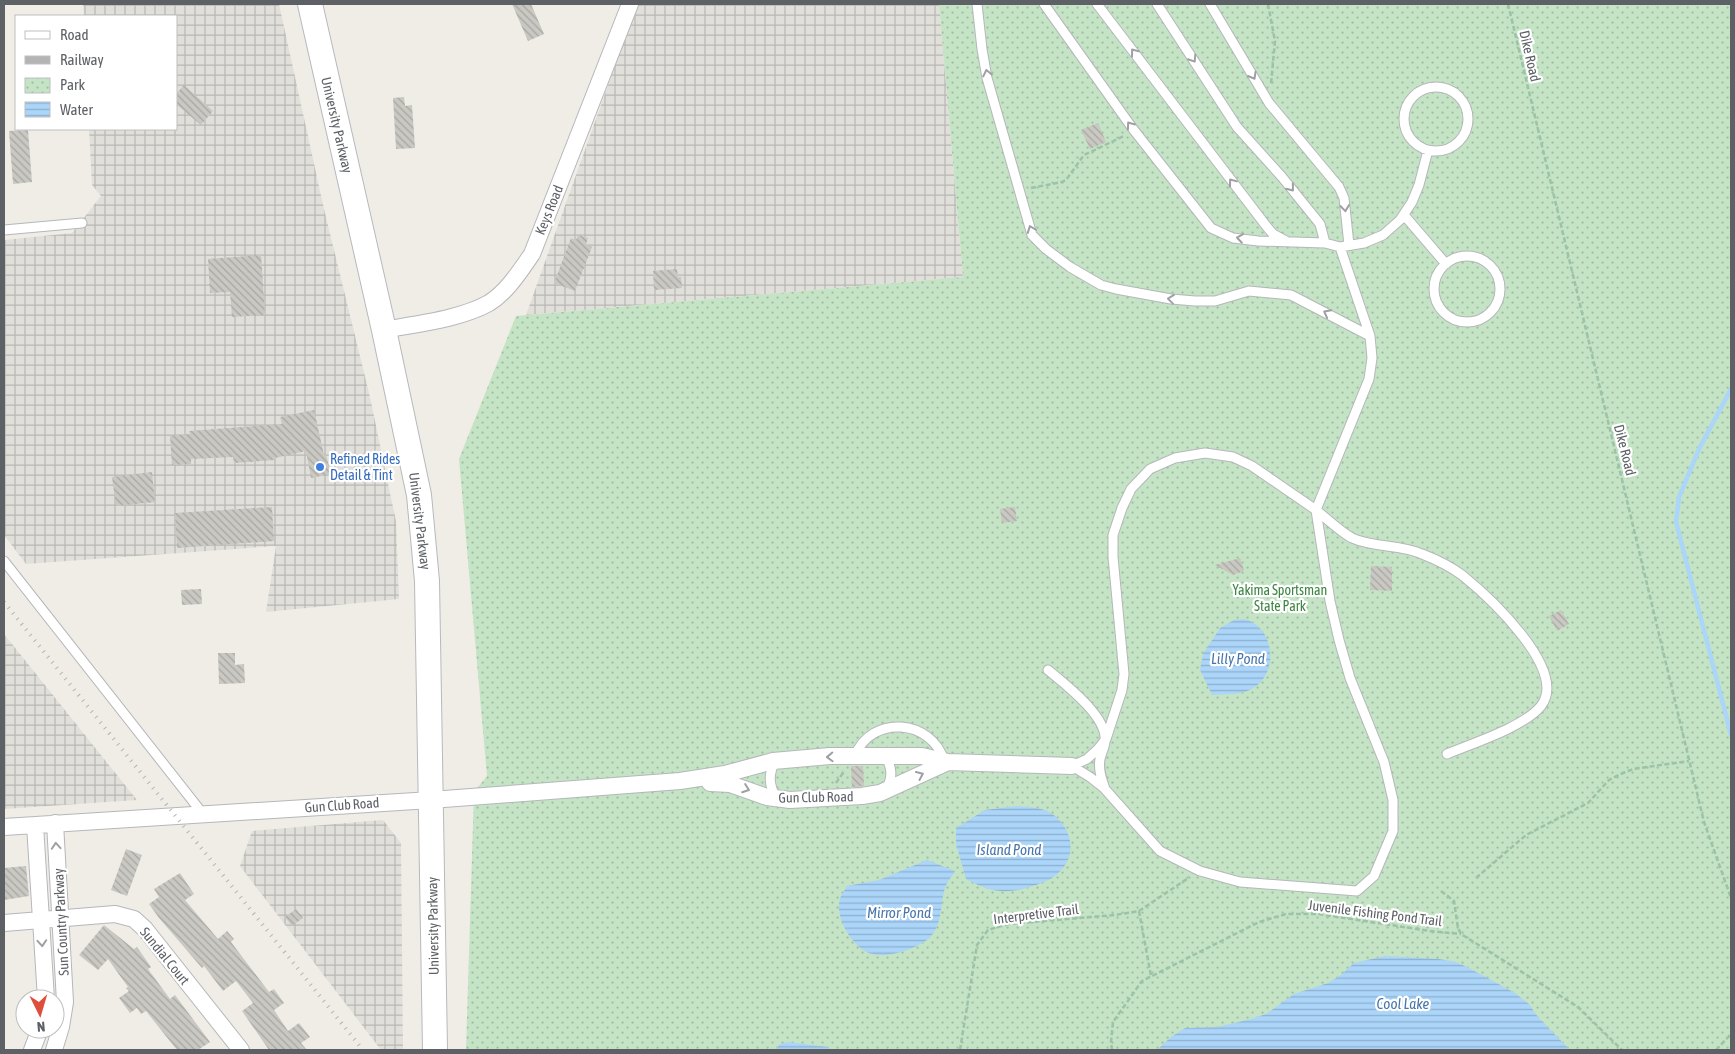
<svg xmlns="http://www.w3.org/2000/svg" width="1735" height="1054" viewBox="0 0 1735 1054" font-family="'Asap Condensed',sans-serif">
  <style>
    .industrial { fill: url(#industrial-grid) }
    .park { fill: url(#park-dots) }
    .water { fill: url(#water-rules) }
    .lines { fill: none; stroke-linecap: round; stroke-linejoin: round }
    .stream { stroke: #abd5f9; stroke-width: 4.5 }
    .building { fill: url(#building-back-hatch) }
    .service-casing { stroke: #b6b7bb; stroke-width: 11 }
    .minor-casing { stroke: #b6b7bb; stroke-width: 18 }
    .secondary-casing { stroke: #b7b9be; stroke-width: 26 }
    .path { stroke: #9cc2a8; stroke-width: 2.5; stroke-dasharray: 5 2.5; stroke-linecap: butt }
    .service { stroke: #fff; stroke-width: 9 }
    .minor { stroke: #fff; stroke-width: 16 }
    .secondary { stroke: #fff; stroke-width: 24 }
    .rail { stroke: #b4b4b5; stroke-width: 4; stroke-dasharray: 1 6; stroke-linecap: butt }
    .oneway { stroke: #9ea0a3 }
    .shop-dot { fill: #3f7fe0; stroke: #fff; stroke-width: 2 }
    .labels { text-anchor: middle; stroke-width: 4.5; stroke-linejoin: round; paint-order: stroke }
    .street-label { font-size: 14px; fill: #5d6065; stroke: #fff }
    .shop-label { font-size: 14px; fill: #366cbe; stroke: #fff; text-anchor: start }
    .park-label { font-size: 14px; fill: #3c8542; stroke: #fff }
    .water-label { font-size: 15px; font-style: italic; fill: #4876ab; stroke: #fff }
  </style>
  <defs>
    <pattern id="industrial-grid" width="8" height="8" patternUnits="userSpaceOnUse" patternTransform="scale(1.25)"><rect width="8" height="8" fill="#e0dfda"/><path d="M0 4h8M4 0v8" fill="none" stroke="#b9b8b4"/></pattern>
    <pattern id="park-dots" width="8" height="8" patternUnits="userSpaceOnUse" patternTransform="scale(1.25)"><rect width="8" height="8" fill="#c4e4c5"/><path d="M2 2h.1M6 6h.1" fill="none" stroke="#a2bca4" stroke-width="1.8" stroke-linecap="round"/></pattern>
    <pattern id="water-rules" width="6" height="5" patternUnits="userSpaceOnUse" patternTransform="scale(1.25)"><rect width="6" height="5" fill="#abd5f9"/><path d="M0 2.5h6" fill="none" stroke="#8eb0cd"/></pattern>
    <pattern id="building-back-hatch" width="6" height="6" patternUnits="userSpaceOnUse" patternTransform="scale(1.25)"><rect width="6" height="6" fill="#cac8c2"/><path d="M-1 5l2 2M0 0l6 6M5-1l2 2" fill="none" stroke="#a7a6a1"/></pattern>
  </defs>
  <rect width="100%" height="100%" fill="#efede6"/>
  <path class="industrial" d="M83,4H279L324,209L370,397L390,493L396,521L399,599L266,612L276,546L26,564L4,535V240L72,233L101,196L92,185L89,129H176V16H84Z
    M637,4H939L963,277L526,315Z
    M4,634L137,800L4,809Z
    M383,820L401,843L403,1050H381L240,866L252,831Z"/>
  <path class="park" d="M939,4H1731V1050H466L474,792L487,776L459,459L516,316L963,277Z"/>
  <path class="water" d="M1243,619C1275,625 1281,675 1250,690C1240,695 1224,694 1212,695L1200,670L1203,654L1220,628L1234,620Z
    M1017,806C1027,807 1038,807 1047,811C1069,822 1079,850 1062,869C1055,878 1047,881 1036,885C1009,895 991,893 966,879L956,844V828L985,810Z
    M927,860L955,871C952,876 947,882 945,888C940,903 943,921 932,935C928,941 917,946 910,949C898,953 885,957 872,954C854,950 834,918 840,899C841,895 845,890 847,886L879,880Z
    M1385,956L1439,959L1456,962L1469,968L1515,993L1529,1004L1538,1017L1570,1050H1157L1171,1037L1185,1028L1217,1027L1251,1019L1266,1014L1294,994L1328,983L1341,975L1354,963Z
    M788,1042L828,1047L831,1050H775L780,1044Z"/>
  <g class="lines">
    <path class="stream" d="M1731,389L1700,447L1679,497L1676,522L1731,735"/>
  </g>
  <path class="building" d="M512,4H531L544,34L528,41Z
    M184,85L213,111L201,125L176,104V94Z
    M404,97L405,106L412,105L415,148L396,149L393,98Z
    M1098,123L1106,142L1090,149L1081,130Z
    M28,130L32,182L13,184L9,131Z
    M578,235L588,238L586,244L592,247L575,291L554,283L571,238L576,240Z
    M261,255L265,315L232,317L230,292L210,293L208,259Z
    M677,269L678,277H681L682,288L654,290L653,271Z
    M314,410L324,455H326L331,474L311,478L306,451L275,458V460L234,463L233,457L191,459V464L172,465L170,436L190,434L189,431L282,424L280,417Z
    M152,472L155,502L116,506L112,477Z
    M272,507L274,541L177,548L175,513Z
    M1015,507L1017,521L1002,523L1000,509Z
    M1240,558L1244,571L1233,575L1215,565Z
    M1371,566L1392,567V591L1370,590Z
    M201,589L202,604L182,605L181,590Z
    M1561,610L1569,624L1557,631L1549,616Z
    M218,653H235V665L244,664L245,683L219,684Z
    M851,766H863L864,786L852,787Z
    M126,849L142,855L127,896L111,890Z
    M26,866L29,896L4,900V868Z
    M180,873L194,894L185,900L218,939L227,931L234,939L231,942L269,992L274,989L284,1003L274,1010L288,1031L299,1023L310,1037L301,1043L307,1050H269L242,1011L253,1003L236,981L223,991L204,966L202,968L159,918L149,904L159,897L154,889Z
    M296,909L303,918L292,926L285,917Z
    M104,925L134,949L137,947L151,967L148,969L170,999L175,995L210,1042L198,1050H177L146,1011L141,1014L137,1008L130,1013L119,998L129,991L126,988L128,987L108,959L98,970L79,955Z"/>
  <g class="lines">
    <defs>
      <path id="service" d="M977,4L982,49L987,78L1018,186L1032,235L1046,249L1070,267L1101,285L1116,289L1171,299L1195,301H1215L1249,291L1291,295L1370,336
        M1044,4L1133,129L1211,228L1233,238L1258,241L1325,243L1340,247L1364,243L1383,235L1400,220L1412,202L1419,185L1428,150
        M1097,4L1267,227L1273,234L1286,241
        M1157,4L1237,127L1282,177L1320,224L1325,243
        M1210,4L1269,103L1339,187L1344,198L1349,245
        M1404 119a32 32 0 1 1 64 0a32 32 0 1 1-64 0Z
        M1404,215L1446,264
        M4,230L82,223
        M1340,247L1370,336L1372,358L1369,379L1316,510C1326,518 1341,532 1352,538C1374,548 1400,544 1422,554C1435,559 1451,567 1462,575C1488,596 1569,670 1541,706C1524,727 1473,743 1447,754
        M1434 289a33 33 0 1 1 66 0a33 33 0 1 1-66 0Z
        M1205,453L1233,457L1252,466L1316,510L1330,601L1339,640L1350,678L1384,762L1393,800V831L1374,876L1357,891L1240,882L1200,871L1160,851L1104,788L1090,777L1072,766L1087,759L1098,749L1106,739L1122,690L1124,674L1113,557V535L1122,508L1131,489L1150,469L1175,458Z
        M4,561L203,814
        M1048,670C1065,684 1108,717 1105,741C1105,747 1101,753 1100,759C1098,770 1102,780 1105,789
        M855,756C871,714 932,719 944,761
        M775,761C768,775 769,785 776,798
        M886,790C893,777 892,769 886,756"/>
      <path id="minor" d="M384,330C415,324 461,319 489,303C507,292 520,271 532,254L630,4
        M710,783L730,784L767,797L790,800L862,796L880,793L948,762
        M35,825L46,999
        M4,827L431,800L680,781L725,774L773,761L830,756H922L948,762L1072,766
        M4,923L115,914L134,919L145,929L241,1050
        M32,1050L40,1029
        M54,1050L61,1027L65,1002L55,823"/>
      <path id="secondary" d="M310,4L384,330L419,495L427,581L435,1050"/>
    </defs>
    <use href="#service" class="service-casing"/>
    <use href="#minor" class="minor-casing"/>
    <use href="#secondary" class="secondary-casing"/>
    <path class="path" d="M1268,4L1275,41L1271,84
      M1508,4L1704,822L1731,898
      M1031,188L1062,182L1066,180L1084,155L1124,136
      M836,783L843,773V770
      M1476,878L1526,835L1588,803L1609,780L1621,774L1633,769L1689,761
      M1441,891L1454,901L1458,928L1461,934L1578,1007L1622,1050
      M1139,911L1151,976
      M960,1050L977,945L988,930L1008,924L1115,915L1139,911L1190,877
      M1112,1050L1111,1042L1113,1022L1142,981L1259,922L1286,914H1318L1430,931L1461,934
      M1716,1050L1731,1034"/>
    <use href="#service" class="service"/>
    <use href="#minor" class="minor"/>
    <use href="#secondary" class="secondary"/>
    <path class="rail" d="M4,602L363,1050"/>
  </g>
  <defs><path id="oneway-chevron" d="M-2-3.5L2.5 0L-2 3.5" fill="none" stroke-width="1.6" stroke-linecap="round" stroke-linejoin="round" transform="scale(1.25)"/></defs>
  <g class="oneway">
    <use href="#oneway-chevron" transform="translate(1134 52) rotate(-127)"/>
    <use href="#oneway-chevron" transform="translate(1193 59) rotate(57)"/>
    <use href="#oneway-chevron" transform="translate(987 73) rotate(-102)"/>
    <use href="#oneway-chevron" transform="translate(1253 76) rotate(60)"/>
    <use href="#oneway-chevron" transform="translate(1130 125) rotate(-126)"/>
    <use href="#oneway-chevron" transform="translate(1232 182) rotate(-127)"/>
    <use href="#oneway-chevron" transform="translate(1291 188) rotate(51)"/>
    <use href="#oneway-chevron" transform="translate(1345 208) rotate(84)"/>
    <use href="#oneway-chevron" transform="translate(1031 229) rotate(-111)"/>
    <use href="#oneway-chevron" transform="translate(1240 238) rotate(-172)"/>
    <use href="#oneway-chevron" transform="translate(1171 299) rotate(-173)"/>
    <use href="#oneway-chevron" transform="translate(1327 313) rotate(-152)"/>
    <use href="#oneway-chevron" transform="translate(830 757) rotate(178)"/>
    <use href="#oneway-chevron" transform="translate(920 775) rotate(-24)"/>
    <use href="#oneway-chevron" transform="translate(746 789) rotate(20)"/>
    <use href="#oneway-chevron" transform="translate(56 846) rotate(-94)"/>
    <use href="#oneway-chevron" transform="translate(42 943) rotate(86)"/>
  </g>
  <circle class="shop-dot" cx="320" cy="467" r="5"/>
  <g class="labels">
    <g class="street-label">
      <text transform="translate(1530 56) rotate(77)" y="5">Dike Road</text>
      <text transform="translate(337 125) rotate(77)" y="5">University Parkway</text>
      <text transform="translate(549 210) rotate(-68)" y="5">Keys Road</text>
      <text transform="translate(1625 450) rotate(76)" y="5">Dike Road</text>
      <text transform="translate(420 521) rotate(83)" y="5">University Parkway</text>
      <text transform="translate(816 797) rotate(-1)" y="5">Gun Club Road</text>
      <text transform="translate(342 805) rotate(-4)" y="5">Gun Club Road</text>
      <text transform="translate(1375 913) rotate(7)" y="5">Juvenile Fishing Pond Trail</text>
      <text transform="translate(1036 914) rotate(-7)" y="5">Interpretive Trail</text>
      <text transform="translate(61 922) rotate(-93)" y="5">Sun Country Parkway</text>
      <text transform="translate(433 926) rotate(-91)" y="5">University Parkway</text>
      <text transform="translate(165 956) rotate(51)" y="5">Sundial Court</text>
    </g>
    <g class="shop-label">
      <text x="330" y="464">Refined Rides<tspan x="330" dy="16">Detail &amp; Tint</tspan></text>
    </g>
    <g class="park-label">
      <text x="1280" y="595">Yakima Sportsman<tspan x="1280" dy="16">State Park</tspan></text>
    </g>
    <g class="water-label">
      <text x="1238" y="664">Lilly Pond</text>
      <text x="1009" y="855">Island Pond</text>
      <text x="899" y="918">Mirror Pond</text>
      <text x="1403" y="1009">Cool Lake</text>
    </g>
  </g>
  <rect width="1735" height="1054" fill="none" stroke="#5d6065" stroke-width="10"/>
  <rect x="15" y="15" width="162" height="115" fill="#ffffff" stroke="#bebfc1"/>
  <rect x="25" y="31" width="25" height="8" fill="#ffffff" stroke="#bebfc1"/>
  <text x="60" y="40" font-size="15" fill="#5d6065">Road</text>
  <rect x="25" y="56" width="25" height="8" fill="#b4b4b5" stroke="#bebfc1"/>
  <text x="60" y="65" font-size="15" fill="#5d6065">Railway</text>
  <rect x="25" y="78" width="25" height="15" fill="url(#park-dots)" stroke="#bebfc1"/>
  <text x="60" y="90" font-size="15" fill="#5d6065">Park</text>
  <rect x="25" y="102" width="25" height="15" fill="url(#water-rules)" stroke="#bebfc1"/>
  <text x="60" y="115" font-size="15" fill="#5d6065">Water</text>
  <g transform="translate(40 1014) rotate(175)"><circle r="24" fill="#ffffff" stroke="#bebfc1"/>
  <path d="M0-4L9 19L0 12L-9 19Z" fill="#de4e3c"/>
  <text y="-8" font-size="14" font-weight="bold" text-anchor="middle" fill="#5d6065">N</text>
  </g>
</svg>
